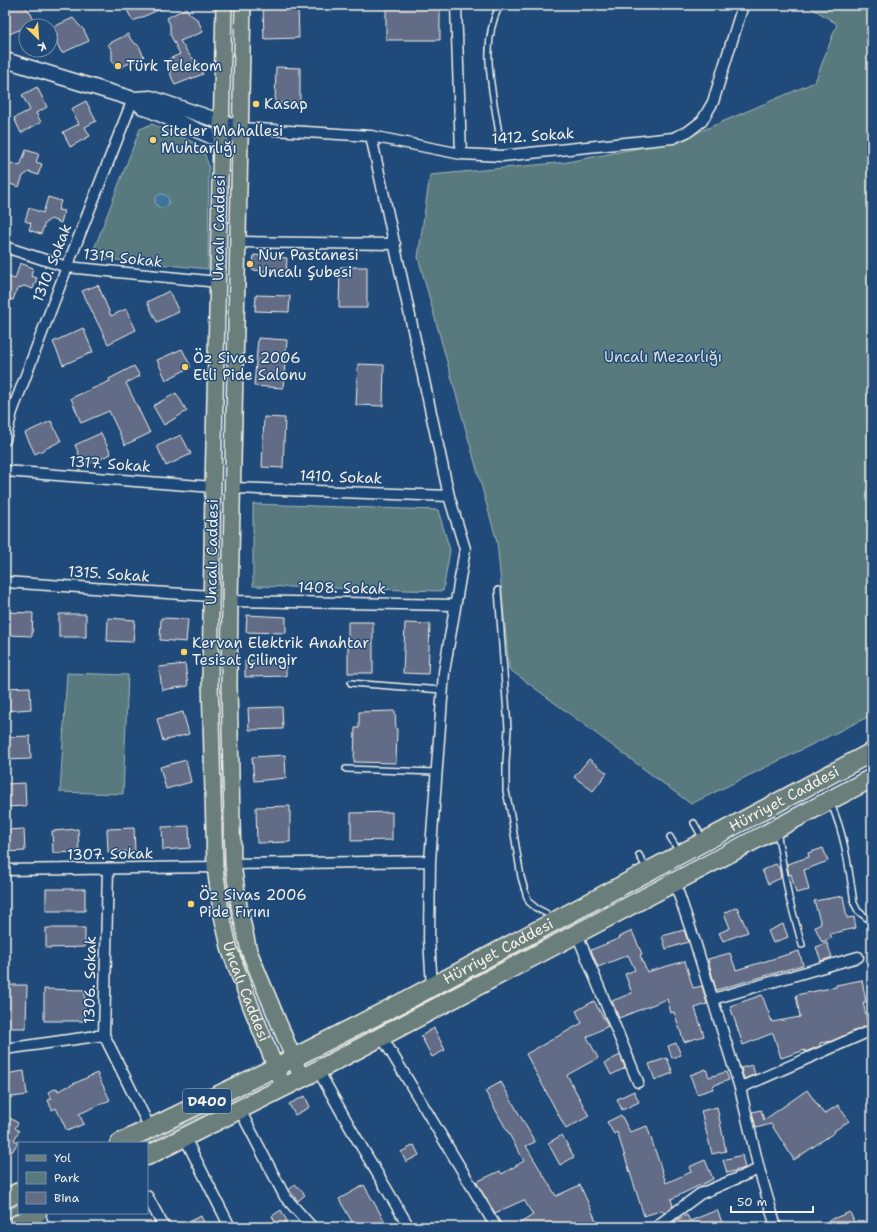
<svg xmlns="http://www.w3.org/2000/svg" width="877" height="1232" viewBox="0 0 877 1232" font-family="'Shantell Sans',sans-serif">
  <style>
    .green { fill: #587a7f; stroke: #a6b6b4 }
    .water { fill: #3e769a; stroke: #87a7b9 }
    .building { fill: #646c86; stroke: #f4f1e8 }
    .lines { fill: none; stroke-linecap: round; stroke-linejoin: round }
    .lane-casing { stroke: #f4f1e8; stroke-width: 8 }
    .street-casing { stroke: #f4f1e8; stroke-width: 13 }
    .secondary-casing { stroke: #f4f1e8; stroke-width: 17 }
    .primary-casing { stroke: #f4f1e8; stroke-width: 18 }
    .highway-casing { stroke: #f4f1e8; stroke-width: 21 }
    .lane { stroke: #1f4a7a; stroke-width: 5 }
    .street { stroke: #1f4a7a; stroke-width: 10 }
    .secondary { stroke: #1f4a7a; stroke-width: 14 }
    .primary { stroke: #6b7f7c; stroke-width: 15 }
    .highway { stroke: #6b7f7c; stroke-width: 18 }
    .poi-dot { fill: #ffd166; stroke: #1f4a7a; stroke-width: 1.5 }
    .labels { text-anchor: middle; stroke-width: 3; stroke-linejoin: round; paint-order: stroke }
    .shield { fill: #1f4a7a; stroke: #b4bfc7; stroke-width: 1 }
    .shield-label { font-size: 14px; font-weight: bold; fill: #f4f1e8 }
    .poi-label { font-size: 15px; fill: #f4f1e8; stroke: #1f4a7a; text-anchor: start }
    .street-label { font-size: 15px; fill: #f4f1e8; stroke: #1f4a7a }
    .park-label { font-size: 15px; fill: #dddfd8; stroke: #1f4a7a }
  </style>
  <rect width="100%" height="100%" fill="#1f4a7a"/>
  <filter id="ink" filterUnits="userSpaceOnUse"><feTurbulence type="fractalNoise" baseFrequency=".025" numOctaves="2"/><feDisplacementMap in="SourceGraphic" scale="8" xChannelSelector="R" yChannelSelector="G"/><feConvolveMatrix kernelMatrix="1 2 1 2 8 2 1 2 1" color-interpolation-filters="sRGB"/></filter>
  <g filter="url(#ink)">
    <path class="green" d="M807,5H872V715L691,804L509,669L497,542L418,257L430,175L567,162L680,140L815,82L837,24Z
      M152,124L189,140L202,147L209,166L208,269L96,258L94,249L140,129Z
      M253,504L438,510L450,550L443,591L253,586Z
      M67,673L128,675L123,794L60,792Z
      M263,1086V1087L147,1147V1143H146Z
      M19,1205V1213H23L5,1223V1211Z"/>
    <path class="water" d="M155 201a7 7 0 1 1 14 0a7 7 0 1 1-14 0Z"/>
    <path class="building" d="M8,5H21L26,8L30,12L35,23L26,26V27L7,35L5,30V7Z
      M128,5H170L133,21L128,12Z
      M263,5H298L299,38L264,39Z
      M386,5L440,6V40H386Z
      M186,8L190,14L198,20L203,32L180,41L190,56L198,62L203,74L175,85L171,76L170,67L167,60L180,54L170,34V25L167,18Z
      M73,18L77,23L84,30L89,41L62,53L57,44V34L53,27Z
      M128,34L131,40L139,46L144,57L116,69L112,60V51L108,44Z
      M276,67L300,68V103H275Z
      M37,87L47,107L36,113L41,122L21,133L14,118L30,110L22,95Z
      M86,101L96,121L85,127L90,136L70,147L63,132L79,124L71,109Z
      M26,150L39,154L36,162L42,164L38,175L29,172L23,176L19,187L7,183L9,176L5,174V161L20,166Z
      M48,197L61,201L58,210L64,211L61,223L51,219L45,223L41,234L29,230L31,223L25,221L29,208L43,213Z
      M254,255L287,258L286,273L252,270Z
      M20,263L33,268L31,276L37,278L33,289L24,286L17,289L13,300L5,298V276L15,279Z
      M340,267H367V308H339Z
      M98,285L111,316L126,309L136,330L108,344L82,291Z
      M169,291L179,312L157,322L147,302Z
      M256,295L290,296L289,312L255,311Z
      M83,328L93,352L63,365L53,342Z
      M258,338L287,340L283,388L254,386Z
      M182,349L191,367L166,380L157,360Z
      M358,364L384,365L383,406L356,405Z
      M134,366L140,376L126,383L150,433L125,445L109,411L81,423L71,398L110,381L109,379Z
      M176,393L187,411L164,425L153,406Z
      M264,417L285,418L283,468L262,467Z
      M51,421L61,441L35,454L25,433Z
      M101,433L111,454L84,466L75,445Z
      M181,435L191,454L166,466L157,446Z
      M7,612L33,613L32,636L6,635Z
      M59,614H86V637H59Z
      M247,615L286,617V633L246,632Z
      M108,618L135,620L133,642L107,641Z
      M161,618L188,619L186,642L160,640Z
      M348,622H373V673H348Z
      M405,623L430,624L428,674L403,673Z
      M286,660V676L245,677V661Z
      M185,664L188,686L162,690L159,667Z
      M30,687L31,709L5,711V688Z
      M282,707L283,729L249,730L248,708Z
      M395,711L396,729H397L396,763L354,762L355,728H359V712Z
      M183,712L189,734L163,741L157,719Z
      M30,736L31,759L5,760V737Z
      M285,755L286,778L254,781L252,757Z
      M589,759L607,773L593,791L574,777Z
      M186,760L191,782L166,789L160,767Z
      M25,783L26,806L5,807V784Z
      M290,806V842L257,843L256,807Z
      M392,812V840L351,841V813Z
      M189,826L190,848L163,850L162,827Z
      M134,828L135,851L108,852L107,829Z
      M24,829L25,851L5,852V830Z
      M78,829L79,852L53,853L52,831Z
      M823,848L828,861L804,870L809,890L796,893L791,874L789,875L787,864L809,857L808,853Z
      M776,864L778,867H779L781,878L768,884L762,870Z
      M46,889H85V911H46Z
      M843,896L847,918L854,917L856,928L830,934L832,938L822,942L815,927L821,924L814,901Z
      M737,907L748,932L723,941L719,933L730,928L724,913Z
      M783,924L788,937L773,943L768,931Z
      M46,928H85V947L46,948Z
      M684,930L688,942L666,949L662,936Z
      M632,931L642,954L640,955L647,972L685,961L693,988L702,986L707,1004L695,1008L704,1036L684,1042L674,1012L671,1013L667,999L619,1018L612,1001L632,993L625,974L635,970L628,955L598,967L591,950L620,938L619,937Z
      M827,943L832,957L821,961L816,947Z
      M799,951L803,965L716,990L708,959L730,953L736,970Z
      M862,980L866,1002H863L868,1025L832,1041L820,1043V1046L805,1052V1050L781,1058L773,1033L743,1045L730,1006L762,995L772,1022L800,1017L796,995L836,987V985Z
      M5,985H27L26,1028H5Z
      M44,989L85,990L84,1021H44Z
      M594,1001L608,1026L587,1037L598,1058L567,1075L589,1116L566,1129L526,1054L582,1023L576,1011Z
      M434,1028L445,1050L432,1057L421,1036Z
      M676,1043L681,1055L672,1058L668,1046Z
      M620,1055L625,1068L611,1075L605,1063Z
      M667,1058L673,1073L655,1080L649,1064Z
      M752,1065L755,1074L744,1079L741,1068Z
      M706,1069L709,1077L726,1072L729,1080L712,1086L713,1089L697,1094L690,1075Z
      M24,1071L27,1095L5,1098V1074Z
      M97,1073L110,1100L79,1114L84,1124L67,1131L56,1108L52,1110L48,1100L52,1099L48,1092L57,1088L58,1091Z
      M501,1082L535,1142L526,1146L556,1196L580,1185L599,1227H514L533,1215L524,1200L495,1213L476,1182L500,1171L502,1174L524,1161L485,1091Z
      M807,1090L824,1114L838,1105L849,1121L834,1131L835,1132L794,1160L771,1124L756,1128L752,1112L761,1110L764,1120Z
      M634,1091L639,1102L622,1110L617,1099Z
      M305,1096L310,1107L295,1115L289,1104Z
      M717,1107L726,1151L712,1154L701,1111Z
      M5,1115L18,1123L15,1128L19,1131L14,1140L18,1142L12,1152L8,1149L5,1155Z
      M621,1115L630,1132L647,1126L666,1183L691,1172L689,1167L705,1160L713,1179L671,1199L673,1206L664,1213L663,1210L644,1216L617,1132L614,1134L607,1122Z
      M562,1135L574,1157L560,1165L548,1143Z
      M414,1145L419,1155L406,1162L401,1152Z
      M742,1155L745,1168L727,1173L723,1160Z
      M295,1184L305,1195L298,1201L289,1190Z
      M364,1185L388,1227H355L339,1199Z
      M281,1210L287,1221L278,1227L272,1216Z
      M717,1210L724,1227H667L678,1219L687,1215L690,1221Z
      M850,1212L856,1227H832L830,1220Z
      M201,1216L206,1227H178Z"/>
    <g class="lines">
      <defs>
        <path id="lane" d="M499,134C493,92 479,44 500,5
          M498,590L508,728L506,763V791L511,815L521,877L526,894L529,902L536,908L546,913
          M351,683L442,690
          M346,769L436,772
          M831,804C845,835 849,869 854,903L858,911L872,922
          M694,823L703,839
          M777,831L789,898L802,945
          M670,837L679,852
          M639,855L647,869"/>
        <path id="street" d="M456,5L461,154
          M240,128L371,136L461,154L502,156L673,138L689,131L702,121L713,102L743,5
          M371,136L449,496L465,549L444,672L430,861L429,939L432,987
          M237,242L395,244
          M5,247L67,267L218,282
          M5,440L12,412L67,267L133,99
          M5,471L213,487
          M232,488L449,496
          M5,582L211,596
          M230,601L455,605
          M233,864L430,861
          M108,869L104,1035L150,1128
          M5,870L215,867
          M675,883L695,942L740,1088L759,1169L776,1227
          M577,934L638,1082
          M713,999L858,957
          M382,1037L496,1227
          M5,1049L104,1035
          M318,1070L351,1129L409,1227
          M740,1088L872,1030
          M240,1110L285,1197L312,1227
          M185,1138L230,1227
          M147,1196L164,1227
          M39,1213L44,1227
          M657,1227L661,1223L700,1194L759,1169"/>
        <path id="secondary" d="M5,60L133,99L151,98L240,128
          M133,99L143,107L220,140L229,135"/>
        <g id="primary">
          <path id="s1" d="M224,5L213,487L210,682L215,867L221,911L230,951L252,1009L284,1088"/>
          <path d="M243,5L230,601L229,685L233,864L239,906L249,951L302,1079"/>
        </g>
        <g id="highway">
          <path id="s2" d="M120,1143L276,1067L407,1000L872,752"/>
          <path d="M147,1156L318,1070L872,778"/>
          <path d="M5,1199L19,1192"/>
          <path d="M13,1227L37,1213"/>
        </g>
      </defs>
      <use href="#lane" class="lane-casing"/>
      <use href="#street" class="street-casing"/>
      <use href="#secondary" class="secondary-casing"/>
      <use href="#primary" class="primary-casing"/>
      <use href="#highway" class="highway-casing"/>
      <use href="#lane" class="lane"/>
      <use href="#street" class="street"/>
      <use href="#secondary" class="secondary"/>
      <use href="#primary" class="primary"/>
      <use href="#highway" class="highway"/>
    </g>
  </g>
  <g class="poi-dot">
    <circle cx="118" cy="66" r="4"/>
    <circle cx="256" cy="104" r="4"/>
    <circle cx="153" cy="140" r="4"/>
    <circle cx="250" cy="264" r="4"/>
    <circle cx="185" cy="367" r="4"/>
    <circle cx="184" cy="652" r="4"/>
    <circle cx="191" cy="904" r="4"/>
  </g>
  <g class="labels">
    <rect class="shield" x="183" y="1089" width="48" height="24" rx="3"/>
    <g class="shield-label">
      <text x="207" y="1106">D400</text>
    </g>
    <g class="poi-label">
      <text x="126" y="71">Türk Telekom</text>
      <text x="264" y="109">Kasap</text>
      <text x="161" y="136">Siteler Mahallesi<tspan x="161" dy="17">Muhtarlığı</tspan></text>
      <text x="258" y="260">Nur Pastanesi<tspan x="258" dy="17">Uncalı Şubesi</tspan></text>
      <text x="193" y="363">Öz Sivas 2006<tspan x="193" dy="17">Etli Pide Salonu</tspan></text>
      <text x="192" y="648">Kervan Elektrik Anahtar<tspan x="192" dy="17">Tesisat Çilingir</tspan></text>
      <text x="199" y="900">Öz Sivas 2006<tspan x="199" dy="17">Pide Fırını</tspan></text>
    </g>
    <g class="street-label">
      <text transform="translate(533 136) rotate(-4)" y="5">1412. Sokak</text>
      <text transform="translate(219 228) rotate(-89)" y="5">Uncalı Caddesi</text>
      <text transform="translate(123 258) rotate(6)" y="5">1319 Sokak</text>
      <text transform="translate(52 263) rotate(-69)" y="5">1310. Sokak</text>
      <text transform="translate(110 464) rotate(4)" y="5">1317. Sokak</text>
      <text transform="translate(341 477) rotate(2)" y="5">1410. Sokak</text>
      <text transform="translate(212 552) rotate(-89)" y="5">Uncalı Caddesi</text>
      <text transform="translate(109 574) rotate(4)" y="5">1315. Sokak</text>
      <text transform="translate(342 588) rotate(1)" y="5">1408. Sokak</text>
      <text dy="5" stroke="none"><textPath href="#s2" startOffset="748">Hürriyet Caddesi</textPath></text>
      <text transform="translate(110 854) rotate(-1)" y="5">1307. Sokak</text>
      <text dy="5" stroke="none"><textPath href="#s2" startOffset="424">Hürriyet Caddesi</textPath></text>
      <text transform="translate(90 980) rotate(-89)" y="5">1306. Sokak</text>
      <text dy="5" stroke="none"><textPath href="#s1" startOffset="991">Uncalı Caddesi</textPath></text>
    </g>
    <g class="park-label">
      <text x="663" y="362">Uncalı Mezarlığı</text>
    </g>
  </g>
  <rect width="877" height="1232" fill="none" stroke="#1f4a7a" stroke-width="20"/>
  <rect x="10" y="10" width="857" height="1212" fill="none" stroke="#f4f1e8" stroke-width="1.5" filter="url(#ink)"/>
  <rect x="18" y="1142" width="130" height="72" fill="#1f4a7a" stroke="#748da6"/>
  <rect x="26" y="1155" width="20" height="6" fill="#6b7f7c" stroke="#748da6"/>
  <text x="54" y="1162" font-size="12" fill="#f4f1e8">Yol</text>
  <rect x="26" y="1172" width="20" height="12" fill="#587a7f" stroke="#748da6"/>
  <text x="54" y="1182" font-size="12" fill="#f4f1e8">Park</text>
  <rect x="26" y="1192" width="20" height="12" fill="#646c86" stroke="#748da6"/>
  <text x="54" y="1202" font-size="12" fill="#f4f1e8">Bina</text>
  <g transform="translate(38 38) rotate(155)"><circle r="19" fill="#1f4a7a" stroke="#748da6"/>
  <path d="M0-3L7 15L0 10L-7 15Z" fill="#ffd166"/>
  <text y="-6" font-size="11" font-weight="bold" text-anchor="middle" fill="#f4f1e8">K</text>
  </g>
  <path d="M731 1206v6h82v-6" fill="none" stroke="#f4f1e8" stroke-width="2"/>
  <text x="737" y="1206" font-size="12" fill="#f4f1e8" stroke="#1f4a7a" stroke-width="3" paint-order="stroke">50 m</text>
</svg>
